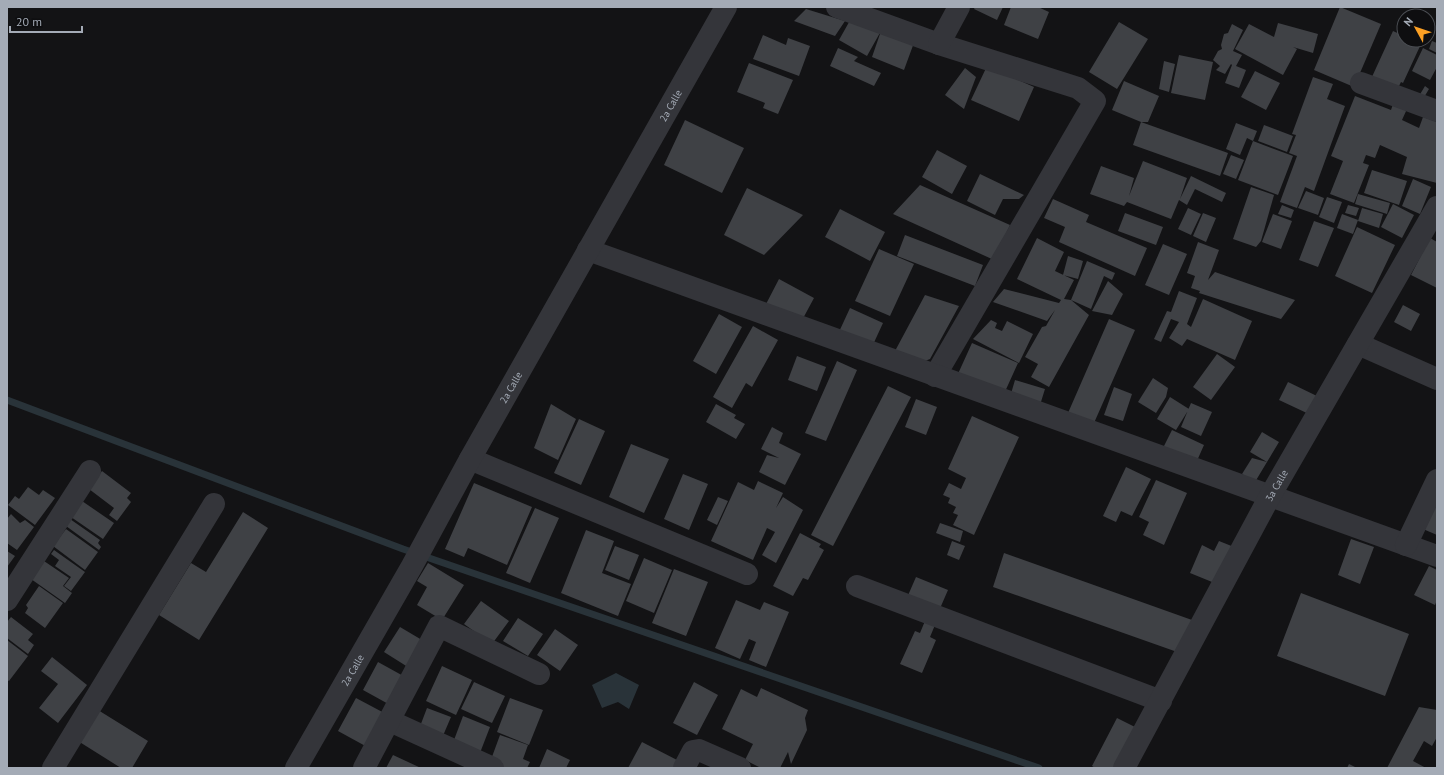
<svg xmlns="http://www.w3.org/2000/svg" width="1444" height="775" viewBox="0 0 1444 775" font-family="'PT Sans',sans-serif">
  <style>
    .water { fill: #293339 }
    .lines { fill: none; stroke-linecap: round; stroke-linejoin: round }
    .stream { stroke: #293339; stroke-width: 7 }
    .building { fill: #3f4145 }
    .minor { stroke: #34353a; stroke-width: 22 }
    .labels { text-anchor: middle; stroke-width: 3; stroke-linejoin: round; paint-order: stroke }
    .street-label { font-size: 10px; fill: #a4abb6; stroke: #0e0e10 }
  </style>
  <rect width="100%" height="100%" fill="#131315"/>
  <path class="water" d="M616,673L639,685L629,709L618,702L602,708L592,685Z"/>
  <g class="lines">
    <path class="stream" d="M7,400L403,549L1039,768"/>
  </g>
  <path class="building" d="M975,7H1003L997,20L974,9Z
    M1011,7H1038L1049,12L1038,39L1004,25Z
    M1340,7L1381,24L1354,87L1314,70Z
    M806,9L845,21L835,36L794,21Z
    M853,15L881,31L867,56L839,40Z
    M1119,22L1148,39L1117,89L1089,72Z
    M1278,23L1318,34L1313,53L1293,47L1297,49L1283,75L1235,49L1249,24L1274,37Z
    M1232,24L1243,30L1233,51L1242,55L1236,66L1246,70L1239,88L1225,83L1232,65L1231,64L1225,74L1216,70L1220,66L1213,60L1218,51L1222,49L1221,45L1224,34L1228,33Z
    M881,31L915,40L904,70L872,57Z
    M1393,31L1404,36V40H1413L1421,44L1403,83L1401,82L1397,90L1371,79Z
    M763,35L786,45L788,38L810,46L799,76L753,59Z
    M1432,41L1437,43V53L1429,49Z
    M838,48L858,57L854,61L881,73L874,86L830,66Z
    M1423,48L1437,55V67L1430,80L1412,71Z
    M1179,55L1213,62L1205,100L1171,93Z
    M1164,61L1175,64L1169,92L1159,89Z
    M749,63L793,80L778,114L763,108L765,103L737,92Z
    M987,66L1034,87L1019,121L971,100Z
    M965,68L976,77L964,109L945,95Z
    M1255,71L1280,83L1266,110L1241,97Z
    M1313,77L1333,84L1327,99L1345,106L1314,191L1305,187L1297,208L1280,202L1297,156L1289,153L1296,135L1292,134Z
    M1124,81L1159,96L1148,122H1141L1112,110Z
    M1425,86L1429,89L1423,99L1419,96Z
    M1355,96L1391,110L1393,104L1407,109L1402,120L1419,128L1423,117L1437,122V183L1402,174L1407,157L1380,145L1375,158L1366,155L1363,163L1369,165L1354,203L1330,194L1343,161L1331,156Z
    M685,120L744,148L722,193L664,165Z
    M1141,122L1228,153L1220,176L1133,145Z
    M1236,123L1257,131L1253,141L1247,138L1240,155L1226,149Z
    M1264,125L1293,136L1287,152L1258,141Z
    M1253,141L1293,156L1278,195L1238,180Z
    M937,150L967,166L952,194L922,177Z
    M1231,155L1244,160L1236,179L1223,174Z
    M1143,161L1187,178L1180,199L1191,176L1226,193L1222,202L1195,189L1187,205L1179,200L1171,219L1127,202L1124,206L1090,194L1101,166L1134,178L1129,196Z
    M1372,170L1407,181L1399,205L1364,193Z
    M980,174L1024,195L1019,199H1003L995,215L967,201Z
    M1413,179L1431,187L1420,214L1402,206Z
    M920,185L1010,225L994,260L893,214Z
    M1251,187L1274,195L1261,241L1256,247L1233,239Z
    M747,188L803,215L764,255L724,235Z
    M1306,191L1324,198L1318,215L1298,208Z
    M1358,194L1390,203L1387,214L1355,204Z
    M1327,197L1342,202L1334,223L1319,217Z
    M1053,199L1089,215L1086,222L1147,248L1135,276L1059,242L1065,227L1044,218Z
    M1393,204L1414,215L1402,238L1381,227Z
    M1282,205L1294,210L1291,218L1278,214Z
    M1348,205L1359,208L1356,216L1345,213Z
    M1188,208L1201,214L1191,235L1178,229Z
    M1362,208L1383,214L1379,228L1358,221Z
    M840,209L885,232L870,261L825,237Z
    M1125,213L1163,227L1156,245L1118,231Z
    M1203,213L1216,218L1206,242L1193,236Z
    M1273,214L1292,221L1281,249L1262,242Z
    M1342,214L1358,220L1353,234L1337,228Z
    M1314,221L1334,228L1318,267L1299,260Z
    M1357,227L1395,245L1372,293L1335,276Z
    M905,235L983,265L975,286L897,256Z
    M1037,238L1064,252L1055,271L1074,280L1064,299L1071,300L1089,315L1049,387L1031,377L1038,364L1025,357L1042,327L1046,326L1055,310L1047,321L993,302L1004,289L1059,303L1061,300L1017,279Z
    M1430,238L1437,242V288L1411,275Z
    M1198,242L1219,250L1208,280L1215,272L1295,300L1281,319L1199,293L1200,291L1191,288L1195,276L1187,273Z
    M1163,244L1187,254L1169,295L1145,285Z
    M879,249L914,264L890,316L855,301Z
    M1068,256L1083,261L1078,279L1063,275Z
    M1087,261L1115,273L1112,280L1104,276L1091,309L1071,300Z
    M779,279L814,298L800,324L765,306Z
    M1108,281L1123,294L1112,315L1092,311Z
    M1179,291L1197,298L1187,324L1191,327L1203,299L1252,321L1235,360L1187,339L1182,346L1169,338L1179,322L1171,319L1161,342L1154,339L1167,311L1171,312Z
    M925,295L959,306L930,359L925,361L895,351Z
    M1403,305L1420,314L1411,331L1394,322Z
    M850,308L883,323L871,349L838,334Z
    M719,314L742,327L716,374L693,361Z
    M1109,319L1135,330L1094,423L1068,413Z
    M991,320L997,323L995,328L1002,331L1007,321L1033,334L1019,363L973,339Z
    M753,326L778,340L752,387L746,383L732,408L713,397Z
    M972,343L1018,363L1003,396L957,376Z
    M1217,354L1235,367L1211,400L1193,387Z
    M797,356L826,367L817,391L788,380Z
    M837,361L857,370L826,441L805,433Z
    M1153,378L1168,388L1166,397L1156,413L1138,402Z
    M1015,380L1045,389L1040,405L1010,397Z
    M1288,382L1319,397L1311,415L1279,400Z
    M888,386L911,397L833,546L811,535Z
    M1114,387L1132,394L1123,421L1104,415Z
    M1170,397L1189,409L1176,430L1157,419Z
    M916,399L937,407L926,435L905,427Z
    M1191,403L1212,412L1201,436L1181,427Z
    M551,404L576,419L558,460L534,448Z
    M716,404L736,415L734,418L745,424L736,439L706,422Z
    M972,416L1019,437L974,535L953,525L958,515L953,513L956,507L948,503L950,498L943,495L949,483L961,489L966,478L948,469Z
    M579,419L605,431L581,485L554,473Z
    M772,427L783,433L779,443L801,454L785,485L759,472L767,455L779,458L761,449Z
    M1172,430L1204,445L1196,463L1163,448Z
    M1262,432L1279,442L1267,462L1250,452Z
    M631,444L669,459L644,513L609,497Z
    M1252,458L1267,462L1255,482L1242,474Z
    M1126,467L1151,479L1132,516L1121,511L1116,522L1103,516Z
    M102,471L131,493L127,498L131,502L117,521L109,515L114,508L89,489Z
    M683,474L708,484L689,530L664,519Z
    M1156,480L1187,493L1164,545L1143,535L1149,522L1139,517Z
    M758,481L783,493L776,508L783,497L803,510L776,563L762,555L775,532L767,528L753,560L711,541L738,482L754,490Z
    M474,483L532,507L507,565L468,548L464,557L445,549Z
    M28,487L39,495L43,490L55,498L35,525L8,505L15,496L19,499Z
    M718,497L728,501L717,525L707,520Z
    M1437,500V535L1423,529Z
    M82,501L114,523L103,539L71,517Z
    M535,508L559,518L530,583L506,573Z
    M243,512L268,528L199,640L159,615L191,563L206,572Z
    M11,514L20,523L25,520L34,527L17,550L7,543V519Z
    M70,519L100,540L98,543L101,547L99,550L66,526Z
    M940,523L963,531L960,542L936,533Z
    M66,529L98,552L85,570L53,546Z
    M586,530L614,541L602,573L631,584L618,616L561,593Z
    M800,533L821,544L819,547L824,550L808,580L803,578L793,596L773,586Z
    M1351,539L1374,547L1360,584L1338,575Z
    M952,541L965,546L959,560L947,555Z
    M1219,541L1234,547L1217,584L1190,573L1202,545L1214,551Z
    M615,546L639,555L629,580L605,570Z
    M54,550L85,572L71,591L64,586L71,577L55,566L59,560L51,554Z
    M7,551L15,556L7,567Z
    M1004,553L1192,620L1180,653L993,587Z
    M644,558L672,570L654,613L626,601Z
    M44,561L69,578L63,586L72,593L65,603L31,579Z
    M428,563L464,585L442,620L417,605L427,587L417,581Z
    M1429,566L1437,570V600L1435,605L1414,595Z
    M674,569L708,582L686,636L652,623Z
    M916,577L948,590L938,613L906,600Z
    M39,586L63,603L45,628L25,613L28,608L26,605Z
    M1301,593L1409,634L1385,696L1277,656Z
    M736,600L760,610L764,602L789,612L766,667L749,660L756,642L749,639L740,659L715,648Z
    M481,601L509,621L492,644L464,624Z
    M11,617L33,634L28,640L34,645L28,654L7,638V622Z
    M518,618L543,634L528,656L503,641Z
    M925,621L935,625L930,637L936,640L922,673L900,664L915,631L920,633Z
    M400,627L427,643L411,669L384,652Z
    M555,629L578,645L560,671L537,655Z
    M7,640L28,656L9,681L7,680Z
    M52,657L87,685L58,723L39,708L58,684L41,671Z
    M378,662L407,678L392,706L363,690Z
    M442,666L472,680L456,715L426,701Z
    M474,682L505,696L492,723L461,709Z
    M694,682L718,695L697,735L673,723Z
    M761,688L808,710L805,718L807,730L791,764L788,752L780,768H761L745,760L753,744L722,729L741,689L757,697Z
    M356,698L388,715L369,748L338,731Z
    M510,698L543,710L529,745L497,732Z
    M1419,707L1437,710V737L1432,746L1424,741L1413,761L1426,768H1387Z
    M427,708L451,717L442,738L419,729Z
    M98,710L148,741L132,768H121L78,741Z
    M463,716L490,727L478,758L451,748Z
    M1117,718L1137,728L1116,768H1095L1092,766Z
    M500,735L528,745L523,759L530,762L527,768H497L489,765Z
    M642,742L679,761L675,768H628Z
    M547,749L570,760L566,768H539Z
    M393,755L421,768H386Z
    M1349,764L1357,768H1347Z"/>
  <g class="lines">
    <g class="minor">
      <path d="M837,7L939,44L1078,88L1095,101L935,376"/>
      <path d="M939,44L959,7"/>
      <path d="M1361,83L1437,111"/>
      <path d="M588,250L1437,556"/>
      <path d="M1358,344L1437,379"/>
      <path d="M470,459L747,574"/>
      <path d="M1406,545L1437,480"/>
      <path d="M857,586L1161,701"/>
      <path d="M7,600L90,471"/>
      <path d="M390,721L493,768"/>
      <path d="M53,768L214,504"/>
      <path id="s1" d="M296,768L412,566L470,459L726,7"/>
      <path d="M364,768L439,626L539,674"/>
      <path d="M684,768L693,751L699,750L740,768"/>
      <path id="s2" d="M1124,768L1270,496L1437,207"/>
    </g>
  </g>
  <g class="labels">
    <g class="street-label">
      <text dy="4" stroke="none"><textPath href="#s1" startOffset="761">2a Calle</textPath></text>
      <text dy="4" stroke="none"><textPath href="#s1" startOffset="437">2a Calle</textPath></text>
      <text dy="4" stroke="none"><textPath href="#s2" startOffset="321">3a Calle</textPath></text>
      <text dy="4" stroke="none"><textPath href="#s1" startOffset="113">2a Calle</textPath></text>
    </g>
  </g>
  <rect width="1444" height="775" fill="none" stroke="#a4abb6" stroke-width="16"/>
  <g transform="translate(1416 28) rotate(310)"><circle r="19" fill="#0e0e10" stroke="#4a4d52"/>
  <path d="M0-3L7 15L0 10L-7 15Z" fill="#fca024"/>
  <text y="-6" font-size="11" font-weight="bold" text-anchor="middle" fill="#a4abb6">N</text>
  </g>
  <path d="M10 26v6h72v-6" fill="none" stroke="#a4abb6" stroke-width="2"/>
  <text x="16" y="26" font-size="12" fill="#a4abb6" stroke="#0e0e10" stroke-width="3" paint-order="stroke">20 m</text>
</svg>
